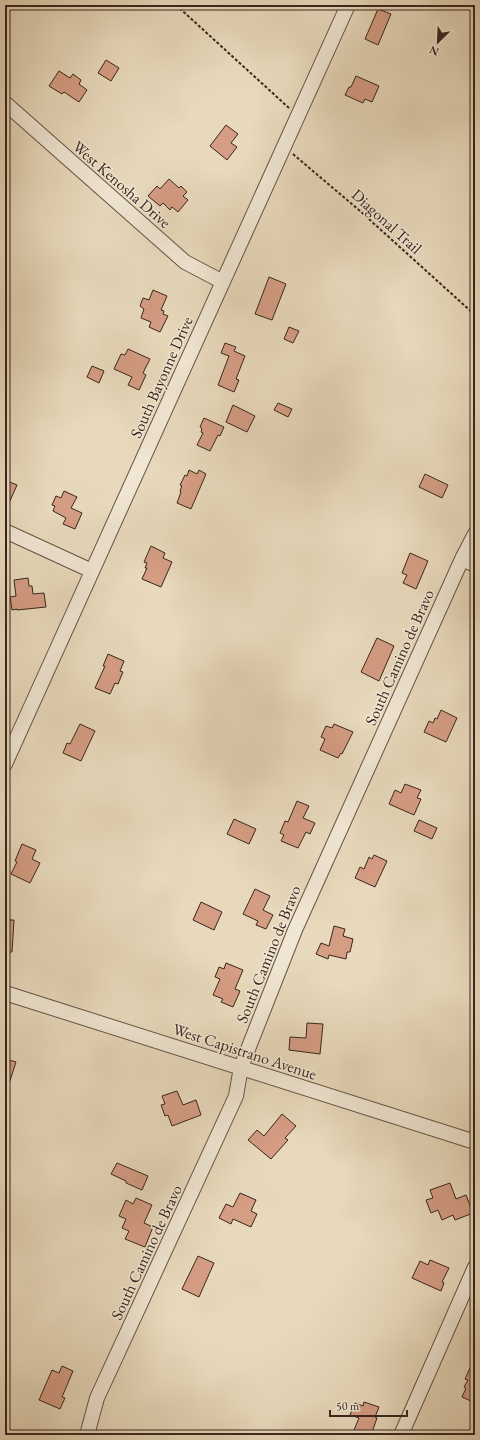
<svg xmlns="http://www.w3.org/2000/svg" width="480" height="1440" viewBox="0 0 480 1440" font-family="'EB Garamond',serif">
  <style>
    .building { fill: #d59d84; stroke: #38261c }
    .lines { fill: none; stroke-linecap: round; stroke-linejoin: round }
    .minor-casing { stroke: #645344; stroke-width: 16 }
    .path { stroke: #38261c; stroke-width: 2; stroke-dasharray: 3 2; stroke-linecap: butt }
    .minor { stroke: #f0e6d3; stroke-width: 14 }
    .labels { text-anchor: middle; stroke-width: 3; stroke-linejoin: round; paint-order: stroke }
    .street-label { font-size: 16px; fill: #38261c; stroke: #f0e6d3 }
  </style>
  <rect width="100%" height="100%" fill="#e8d9bc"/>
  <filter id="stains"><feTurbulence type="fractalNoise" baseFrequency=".005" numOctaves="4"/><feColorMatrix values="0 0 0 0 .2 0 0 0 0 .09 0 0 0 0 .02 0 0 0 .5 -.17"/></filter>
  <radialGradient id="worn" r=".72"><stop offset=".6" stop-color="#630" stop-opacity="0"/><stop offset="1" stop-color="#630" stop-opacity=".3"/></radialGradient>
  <path class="building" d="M378,9L391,14L378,45L365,39Z
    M106,60L119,68L111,81L98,73Z
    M59,71L70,78L73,74L81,80L79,84L87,90L79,102L64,92L62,94L49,86Z
    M356,76L379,86L372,102L365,99L363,103L345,95L349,87H351Z
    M226,125L238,134L231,143L237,147L227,160L210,146Z
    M169,179L179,188L181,186L187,192L183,196L188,200L178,212L172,207L170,210L163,203L160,206L148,196L157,186L160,189Z
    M269,277L286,284L272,320L255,314Z
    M153,290L167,296L161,310L164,311L163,314L168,316L160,332L149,327L151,322L141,318L144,309L140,306L143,298L149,300Z
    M289,327L299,331L293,343L284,339Z
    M225,343L236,347L234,351L245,356L236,379L239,380L234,392L218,385L229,356L221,353Z
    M128,349L150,359L143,373L146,375L139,390L128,385L132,377L114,369L121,354L125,355Z
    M92,366L104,371L99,383L87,377Z
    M278,403L292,409L288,417L274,410Z
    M233,405L255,416L247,432L226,422Z
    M204,418L224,427L220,436L218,435L210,451L197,445L203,433L201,432L202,429L200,427Z
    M189,470L197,474L199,470L206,474L191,509L177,503L181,492L180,491L182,486L180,485L185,475L187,476Z
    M425,474L448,485L442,498L419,487Z
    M5,480L17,485L5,512Z
    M64,491L77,497L71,508L82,513L75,529L63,524L66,518L53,511L55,506L52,505L56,496L61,498Z
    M151,546L165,553L163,558L172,562L161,587L142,579L147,568H145L147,563L144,562Z
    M410,553L428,561L416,589L403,583L407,575L402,573Z
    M28,578L29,586H32L33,594L44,593L46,607L17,610V609L12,610L10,597L16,596L14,580Z
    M377,638L394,646L379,681L361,672Z
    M108,654L124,661L120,671L123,672L118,684L115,683L110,694L95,688L105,666H103Z
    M441,710L457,718L446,742L424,732L429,721L433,723L435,718L437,719Z
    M80,724L95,731L81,761L63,753L67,743L70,744Z
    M334,724L353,732L342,754L341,753L338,758L320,750L325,739L321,737L326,726L332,728Z
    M405,784L421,790L417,798L421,799L414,815L389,804L395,790L401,793Z
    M297,801L309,806L303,818L315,823L310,834L306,832L298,848L281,841L284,835L280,833L285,821L288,822Z
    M234,819L256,829L249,844L227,834Z
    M419,820L437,828L432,839L414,831Z
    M22,844L36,850L32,859L40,863L30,883L11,874L17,862L15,861Z
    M374,855L387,861L375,887L355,878L360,867L364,869L369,857L372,859Z
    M255,889L270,896L263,910L273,915L266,929L256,925L258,921L243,914Z
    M201,902L222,912L214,930L193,920Z
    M5,920H14L12,952H5Z
    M334,926L345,929L343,936L353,939L350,952H347L346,959L329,955L328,959L316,954L321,943L329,946Z
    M226,963L243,970L235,989L240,991L233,1007L221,1002L223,999L213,995L220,979L215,977L219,967L224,969Z
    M307,1023L323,1024L320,1054L289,1050L290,1037L306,1038Z
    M5,1059L16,1062L7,1090H5Z
    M177,1091L183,1105L196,1100L201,1115L172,1126L168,1115L165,1116L161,1105L165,1104L162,1096Z
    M282,1114L296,1126L285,1138L288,1140L271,1159L248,1140L257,1130L264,1136Z
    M117,1163L148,1176L142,1190L126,1183V1181L111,1174Z
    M450,1183L456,1199L466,1195L473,1213L455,1220L453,1215L442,1220L438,1210L431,1213L426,1200L433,1198L430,1190Z
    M240,1193L256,1200L251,1211L257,1214L251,1227L233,1219L231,1224L219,1218L226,1204L233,1207Z
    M136,1198L152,1205L144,1223L153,1227L145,1247L125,1239L129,1231L122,1228L126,1219L119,1216L126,1200L133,1204Z
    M198,1256L214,1263L199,1297L182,1289Z
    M430,1260L449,1268L442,1282L444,1283L441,1291L412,1278L420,1261L428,1265Z
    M475,1357V1403L462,1397L466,1388L464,1387L468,1380L465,1379Z
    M62,1366L73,1371L62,1397L65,1398L60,1409L39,1400L52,1370L59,1373Z
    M364,1402L379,1407L375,1417L377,1418L371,1435H352L359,1418L350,1415L355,1403L363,1406Z"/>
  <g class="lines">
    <defs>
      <path id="minor" d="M5,103L185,262L223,282
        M5,531L92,571
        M462,559L475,565
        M5,764L348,5
        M5,993L475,1142
        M87,1435L97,1398L236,1096L241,1067L295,930L462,559L475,534
        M401,1435L475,1267"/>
    </defs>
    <use href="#minor" class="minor-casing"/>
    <path class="path" d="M176,5L289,108
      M293,154L360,211L475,315"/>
    <use href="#minor" class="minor"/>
  </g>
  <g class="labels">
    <g class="street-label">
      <text transform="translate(122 184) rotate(41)" y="6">West Kenosha Drive</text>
      <text transform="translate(387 221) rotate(42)" y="6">Diagonal Trail</text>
      <text transform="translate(161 377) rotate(-66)" y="6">South Bayonne Drive</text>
      <text transform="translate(399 657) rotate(-66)" y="6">South Camino de Bravo</text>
      <text transform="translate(268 954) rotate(-68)" y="6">South Camino de Bravo</text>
      <text transform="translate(245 1051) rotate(18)" y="6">West Capistrano Avenue</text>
      <text transform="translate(146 1252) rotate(-65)" y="6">South Camino de Bravo</text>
    </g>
  </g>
  <rect width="480" height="1440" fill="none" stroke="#e8d9bc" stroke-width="20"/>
  <rect x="6" y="6" width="468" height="1428" fill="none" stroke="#38261c" stroke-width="2"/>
  <rect x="10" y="10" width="460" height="1420" fill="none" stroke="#38261c"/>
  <g transform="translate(438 42) rotate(204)" stroke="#f0e6d3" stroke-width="3" paint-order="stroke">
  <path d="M0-3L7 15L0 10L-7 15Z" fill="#38261c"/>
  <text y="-6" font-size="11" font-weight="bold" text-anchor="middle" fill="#38261c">N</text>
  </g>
  <path d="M330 1410v6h77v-6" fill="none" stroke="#38261c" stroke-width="2"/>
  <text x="336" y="1410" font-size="12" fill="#38261c" stroke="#f0e6d3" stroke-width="3" paint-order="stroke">50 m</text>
  <rect width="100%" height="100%" filter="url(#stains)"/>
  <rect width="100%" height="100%" fill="url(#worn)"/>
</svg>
